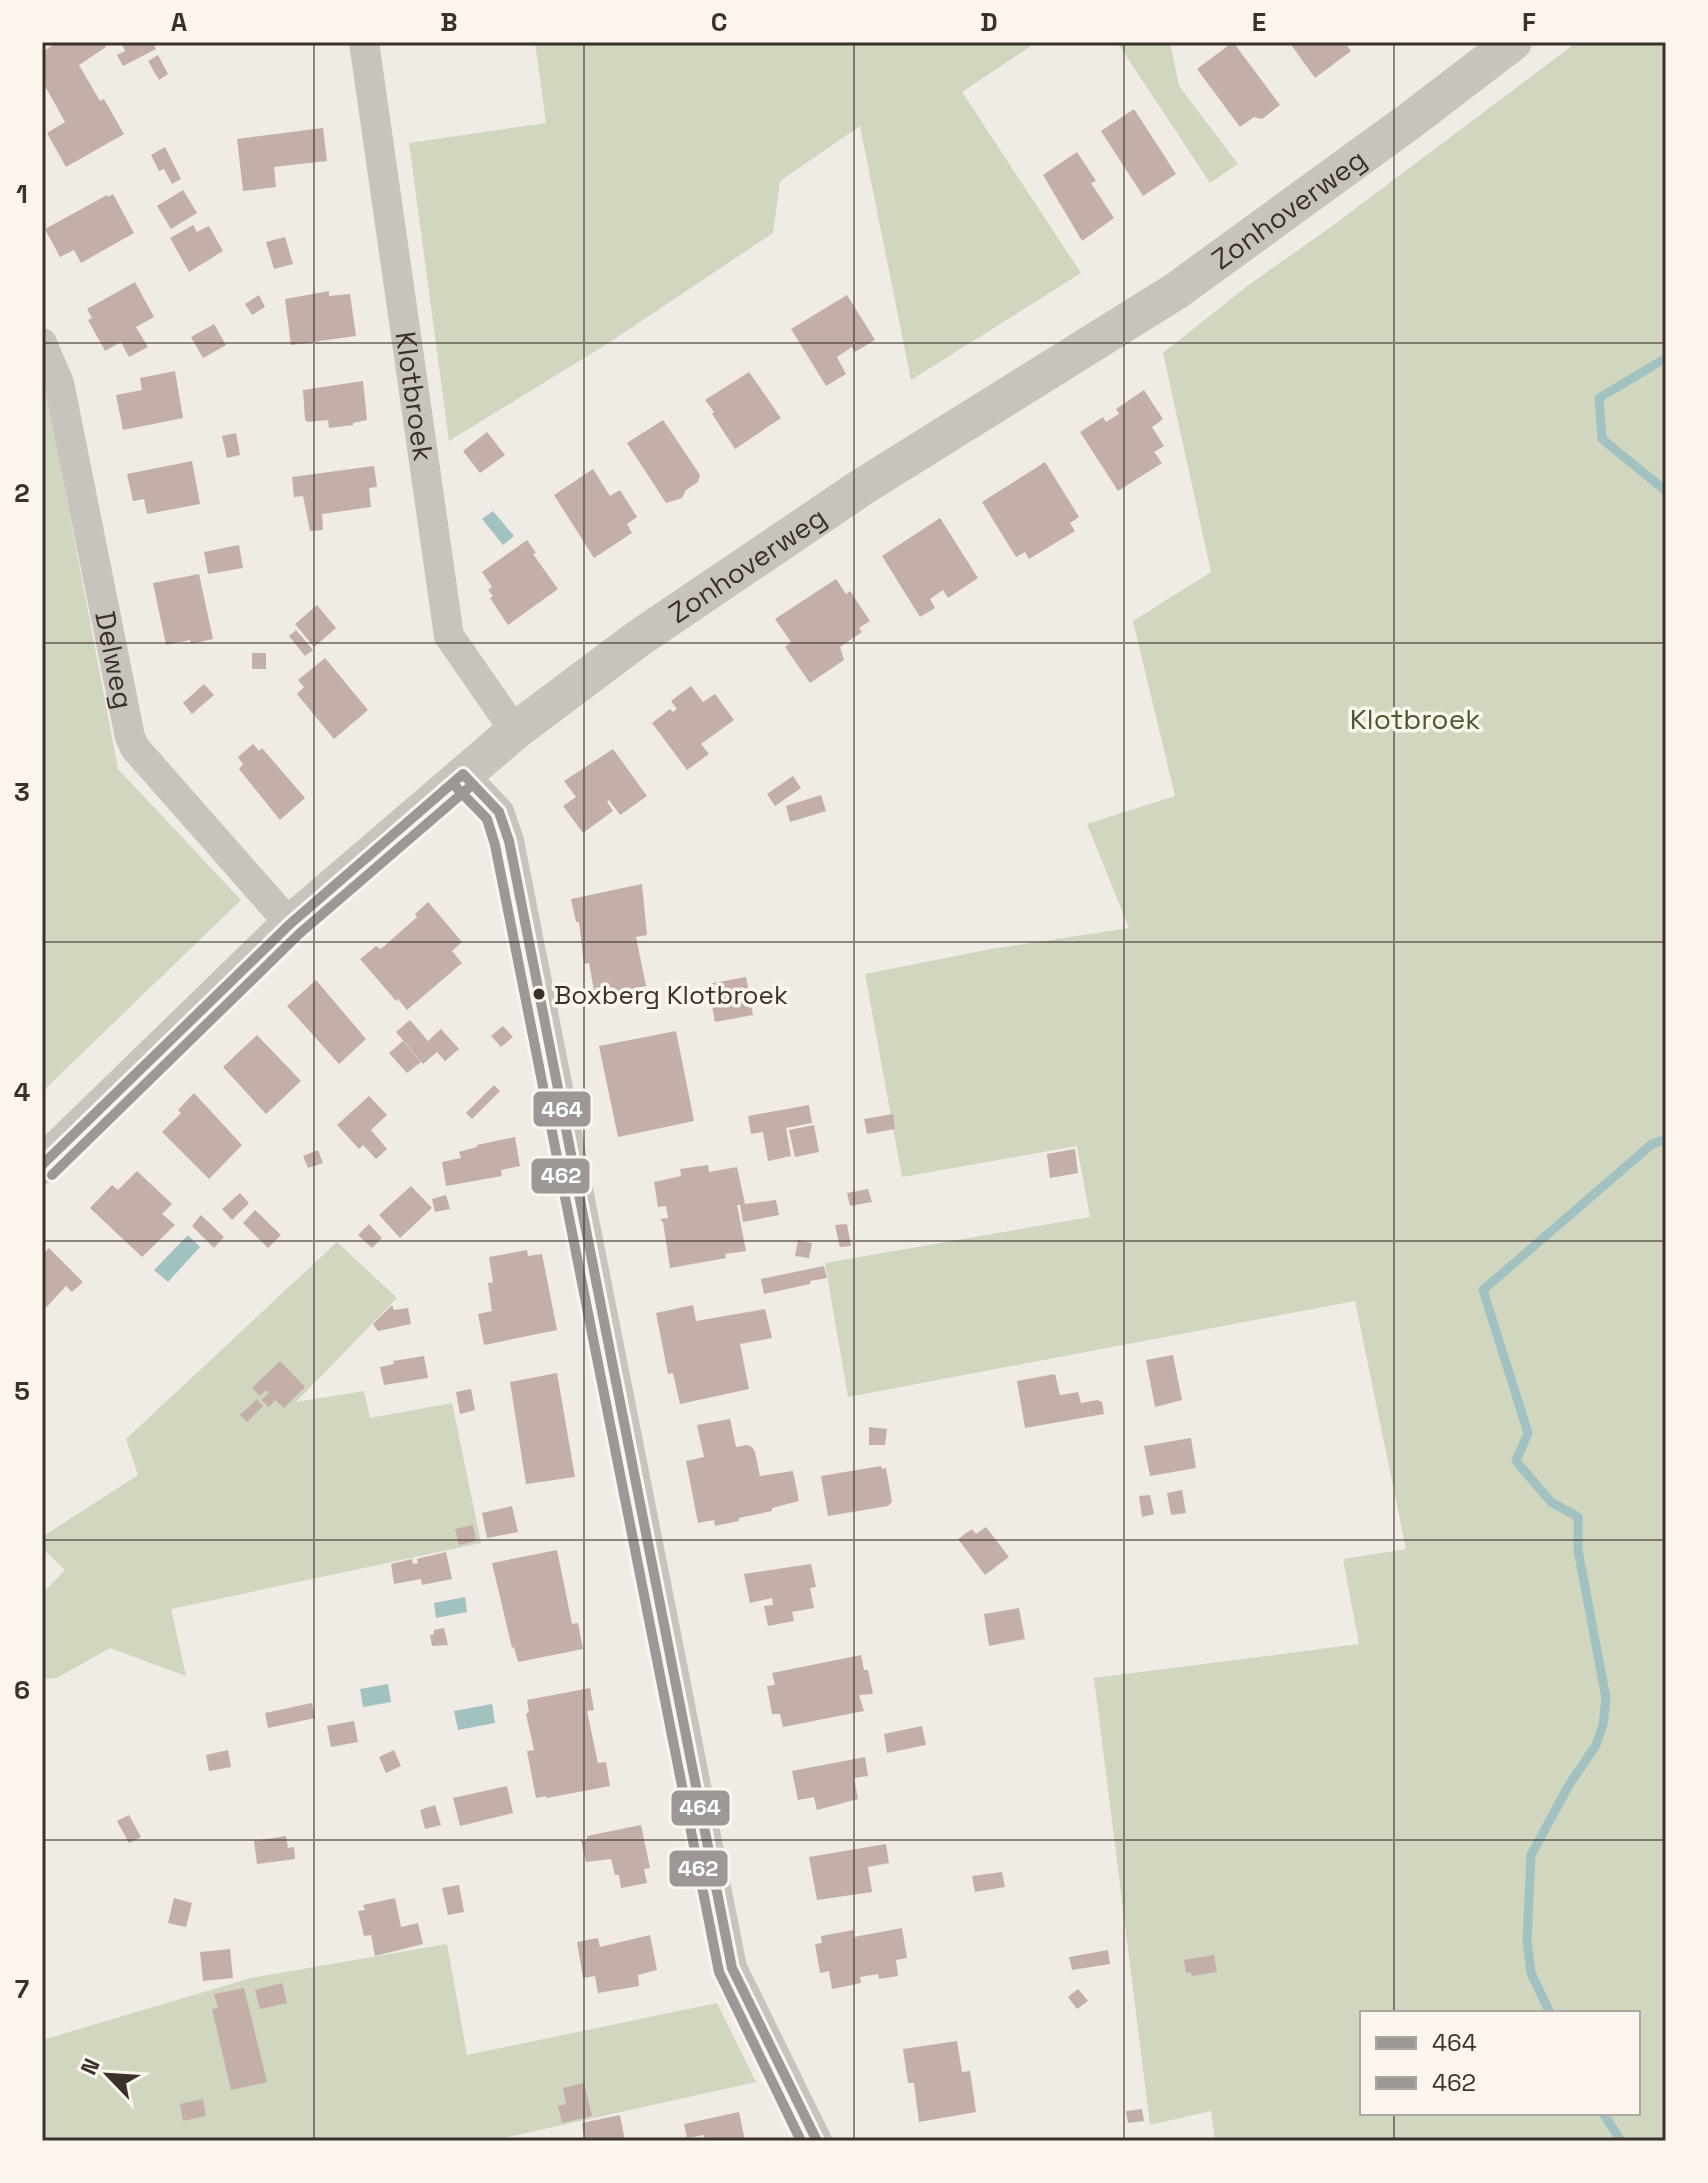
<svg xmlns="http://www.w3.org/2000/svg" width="1708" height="2183" viewBox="0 0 1708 2183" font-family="'Space Grotesk',sans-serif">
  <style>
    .green { fill: #d1d6bf; fill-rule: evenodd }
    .water { fill: #a1c2c1 }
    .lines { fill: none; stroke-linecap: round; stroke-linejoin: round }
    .stream { stroke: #a1c2c1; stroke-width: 9 }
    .building { fill: #c3afa7 }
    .minor { stroke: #c9c3be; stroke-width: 30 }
    .tertiary { stroke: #c9c3be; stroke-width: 38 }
    .bus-1-casing { stroke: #fbf5ee; stroke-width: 16 }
    .bus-2-casing { stroke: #fbf5ee; stroke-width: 16 }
    .bus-1 { stroke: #9d9895; stroke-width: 10 }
    .bus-2 { stroke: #9d9895; stroke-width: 10 }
    .grid { fill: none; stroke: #3b302b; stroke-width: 2; stroke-opacity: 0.55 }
    .bus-dot { fill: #3b302b; stroke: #fbf5ee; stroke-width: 3 }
    .labels { text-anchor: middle; stroke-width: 7; stroke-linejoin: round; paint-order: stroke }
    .bus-label { font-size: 26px; fill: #3b302b; stroke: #fbf5ee; text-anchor: start }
    .street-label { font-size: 28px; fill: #3b302b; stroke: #fbf5ee }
    .park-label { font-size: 28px; fill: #4a5a2e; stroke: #fbf5ee }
    .line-badge { stroke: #fbf5ee; stroke-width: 3 }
    .badge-label { font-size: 22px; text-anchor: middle; font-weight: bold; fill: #fff }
    .neatline { fill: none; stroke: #3b302b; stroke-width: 3 }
    .grid-label { font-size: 26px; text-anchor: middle; font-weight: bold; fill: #3b302b }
  </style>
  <rect width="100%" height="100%" fill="#f0ebe5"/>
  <path class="green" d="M535,42H1037L962,92L1081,273L911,380L860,126L780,181L773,233L607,344L449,441L409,143L546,123Z
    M1117,42H1170L1179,86L1238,164L1210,183Z
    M1577,42H1666V2141H1215L1211,2111L1150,2125L1094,1678L1359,1644L1343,1559L1406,1549L1355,1301L848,1397L825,1263L1090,1217L1077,1146L902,1177L865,974L991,949L1129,928L1087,824L1175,796L1133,621L1211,572L1163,353L1246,287L1335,224ZM1362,2013H1638V2113H1362Z
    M42,387L48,400L118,769L241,900L42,1092Z
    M337,1242L397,1298L296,1402L364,1391L370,1418L452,1403L481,1543L171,1609L186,1676L110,1648L57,1678L42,1679V1594L65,1570L42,1548V1537L138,1475L126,1439Z
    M447,1944L467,2055L717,2003L756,2082L490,2141H42V2040L251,1978Z"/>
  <path class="water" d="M493,511L514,536L503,545L482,519Z
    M188,1235L200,1247L168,1282L154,1270Z
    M465,1597L467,1612L436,1618L434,1603Z
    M388,1684L391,1702L363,1707L360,1689Z
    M492,1704L495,1723L458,1730L454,1711Z"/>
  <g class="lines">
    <path class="stream" d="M1666,358L1599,398L1602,439L1666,491
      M1550,2013L1531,1973L1527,1941L1531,1855L1569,1785L1596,1745L1603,1725L1606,1698L1578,1550V1517L1551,1502L1516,1461L1528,1433L1483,1290L1652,1144L1666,1139
      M1603,2113L1621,2141"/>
  </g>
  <path class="building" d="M58,42H103L106,47L79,65L100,101L104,99L124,134L66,167L47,133L65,122L44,84L42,85V52Z
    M121,42H152L156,49L123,66L117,55L125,51Z
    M1233,42L1280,105L1262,119L1254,117L1240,127L1197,69Z
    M1289,42H1344L1351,51L1315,78Z
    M158,55L168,74L159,80L148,61Z
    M1134,109L1176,174L1143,196L1101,131Z
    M323,128L327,161L274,167L276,187L243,191L237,139Z
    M165,147L181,179L172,184L164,169L159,171L151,155Z
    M1077,152L1096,181L1091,183L1114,218L1082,241L1043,175Z
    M183,190L197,213L171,229L157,206Z
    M113,194L134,233L81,263L74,250L60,257L45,229L107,195L108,197Z
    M193,225L197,232L209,226L223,251L189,272L170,238Z
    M285,237L293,264L274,269L266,242Z
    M135,282L154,317L136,327L148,347L129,357L121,342L105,351L88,320L92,318L87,309Z
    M329,291V296L350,294L356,336L291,345L285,299Z
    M259,295L265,307L252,315L245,304Z
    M847,295L875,340L855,352L852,347L837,357L846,374L826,386L791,329Z
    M214,324L226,345L203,358L191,337Z
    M175,371L183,418L123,430L116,395L142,390L140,378Z
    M749,372L781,418L735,449L712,414L714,412L705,400Z
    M363,381L367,420L353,423V425L329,428L328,420L308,422L305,420L303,390Z
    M1144,390L1163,419L1152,427L1164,446L1154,452L1162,463L1118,491L1080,432L1103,417L1106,422L1119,414L1116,409Z
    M663,420L700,475L698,482L686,490L682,498L666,503L627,443Z
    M487,432L505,455L480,473L463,451Z
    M236,433L240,455L227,458L222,436Z
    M192,461L200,504L147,514L144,499L133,501L127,474Z
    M1045,462L1079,517L1070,523L1075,531L1029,559L1025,552L1016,557L982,502Z
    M374,466L377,487L369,488L371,507L322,514L323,530L310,531L303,496L294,497L292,477Z
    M593,469L610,496L620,490L637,517L627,524L632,533L594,558L554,495Z
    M940,518L978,578L948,598L943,590L930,599L935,608L920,617L882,556Z
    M527,540L536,553L533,554L558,589L508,625L490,598L493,596L488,590L492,587L482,572Z
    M239,545L243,568L208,574L204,552Z
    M199,574L213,639L191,644L190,640L166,645L153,583Z
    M836,579L846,594L850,591L870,621L859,628L862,632L840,647L844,660L810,683L785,647L791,642L775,619Z
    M317,605L336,628L314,647L295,624Z
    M296,630L313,650L305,656L289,636Z
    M252,653H266V669H252Z
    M325,658L368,710L334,739L297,694L304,687L298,680Z
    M204,684L214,695L192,714L183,703Z
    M691,686L703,702L715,694L734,720L701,744L709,754L687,770L652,723L670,709L673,712L677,709L671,701Z
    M253,744L259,751L262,748L305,798L280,820L239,769L243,764L238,757Z
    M613,749L647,796L620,815L609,800L607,802L613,811L583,833L563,806L576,797L564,781Z
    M793,776L801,788L775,806L767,794Z
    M821,795L826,811L790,822L786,806Z
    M642,884L647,935L636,937L646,986L595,996L589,963L584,964L579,922H576L571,899Z
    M428,902L462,942L452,951L462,963L407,1010L398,999L396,1001L360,959L376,946L381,949L417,917L415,914Z
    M746,977L753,1015L715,1022L708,984Z
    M316,980L366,1039L339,1064L287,1006Z
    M410,1020L428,1041L441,1029L459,1049L445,1061L437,1052L423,1064L396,1032Z
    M503,1026L513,1037L501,1047L491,1036Z
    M676,1031L694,1121L618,1137L599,1046Z
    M257,1035L301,1081L266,1114L223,1067Z
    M403,1041L421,1062L407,1073L389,1053Z
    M494,1085L500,1091L472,1119L466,1113Z
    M194,1093L242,1145L209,1179L162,1132L181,1113L178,1110Z
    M369,1096L387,1115L371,1130L387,1149L376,1159L363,1145L359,1149L337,1125Z
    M809,1105L812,1123L786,1128L791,1156L768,1161L763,1132L751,1134L748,1116Z
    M893,1114L895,1129L867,1134L864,1119Z
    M814,1125L819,1152L795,1157L789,1130Z
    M515,1137L520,1166L501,1170L502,1176L446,1186L442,1162L461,1158L459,1152L477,1147V1145Z
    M1075,1149L1078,1173L1050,1178L1047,1154Z
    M318,1150L323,1163L308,1168L303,1156Z
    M708,1165L709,1172L737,1167L745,1204L776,1200L779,1215L743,1222L740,1205H737L746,1251L725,1254L726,1258L670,1268L663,1222L660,1219L668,1218L666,1206L658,1207L654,1182L681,1176L680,1169Z
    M137,1171L172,1204L162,1214L175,1225L142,1257L90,1208L112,1185L118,1190Z
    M411,1186L432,1208L400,1238L379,1215Z
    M868,1189L872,1202L850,1206L847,1193Z
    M240,1193L249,1203L232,1220L222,1209Z
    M446,1195L450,1209L435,1212L432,1199Z
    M255,1210L281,1235L268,1248L243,1223Z
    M201,1215L224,1237L214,1248L192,1226Z
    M369,1224L382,1238L372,1248L358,1235Z
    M847,1224L851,1246L840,1247L835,1225Z
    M798,1240L812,1243L809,1258L795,1256Z
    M49,1248L83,1282L72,1292L66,1286L42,1312V1255Z
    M527,1250L528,1256L542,1254L557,1330L484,1345L478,1314L492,1311L488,1283L493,1282L489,1257Z
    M824,1266L827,1278L810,1281V1284L764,1294L761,1279Z
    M392,1305L394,1310L408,1308L411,1324L378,1331L373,1324Z
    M693,1305L696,1321L765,1309L772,1338L740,1344L749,1389L680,1404L673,1373L668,1374L656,1313Z
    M1173,1355L1182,1400L1155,1407L1146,1360Z
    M424,1356L428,1378L384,1385L380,1367L394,1364L393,1361Z
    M280,1361L305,1387L284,1408L275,1400L269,1407L261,1400L269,1393L266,1390L260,1396L252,1388Z
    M557,1373L575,1477L526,1484L510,1382Z
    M1055,1374L1060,1395L1078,1392L1081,1403L1097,1400L1102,1402L1104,1414L1025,1428L1017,1381Z
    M471,1389L475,1410L460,1414L456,1392Z
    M257,1399L263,1406L247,1422L240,1415Z
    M730,1419L736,1447L747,1445L752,1447L755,1452L760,1476L793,1471L799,1501L772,1508V1511L739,1518V1521L715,1526L714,1520L698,1523L686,1461L704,1457L697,1425Z
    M869,1427L887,1429L885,1445H869Z
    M1191,1438L1196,1468L1150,1476L1144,1446Z
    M881,1466L882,1469L886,1468L892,1502L888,1506L828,1516L821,1476Z
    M1182,1490L1186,1513L1171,1515L1167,1493Z
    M1150,1495L1154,1514L1142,1517L1139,1496Z
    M512,1506L518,1532L487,1538L482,1513Z
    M473,1525L476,1541L459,1545L455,1529Z
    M986,1527L1009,1557L985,1575L958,1539L972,1529L976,1534Z
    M557,1550L572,1624L578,1623L583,1649L518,1662L514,1647L512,1648L492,1563Z
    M446,1552L452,1579L422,1585L421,1579L394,1584L391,1564L412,1559L413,1564L418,1563L417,1559Z
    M811,1564L816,1587L810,1588L814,1608L792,1612L794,1621L768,1626L764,1606L773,1605L772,1598L750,1603L744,1574Z
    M1019,1608L1025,1639L989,1646L984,1614Z
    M444,1628L448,1645L432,1646L430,1635L434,1634V1630Z
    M861,1655L864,1670H868L873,1694L859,1695L864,1711L783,1727L780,1714H772L767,1686L775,1685L772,1673Z
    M590,1688L594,1710L587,1711L598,1763L606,1762L610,1786L547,1798L546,1796L536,1798L527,1751L534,1750L526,1714L529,1712L527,1700Z
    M312,1703L315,1718L268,1728L265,1713Z
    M354,1721L358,1742L331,1747L327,1726Z
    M922,1726L926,1745L887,1753L884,1734Z
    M228,1750L231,1767L209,1771L206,1755Z
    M394,1750L401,1766L386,1773L379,1757Z
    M865,1757L868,1776L854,1778L858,1799L817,1810L814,1797L798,1800L792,1771Z
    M507,1786L513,1813L460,1826L453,1798Z
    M435,1805L441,1825L425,1829L420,1810Z
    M129,1815L141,1837L129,1843L117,1821Z
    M641,1825L650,1868L644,1869L647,1883L621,1888L619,1875H615L611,1859L586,1862L581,1840L587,1839V1836Z
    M286,1836L288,1848L294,1847L295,1859L257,1864L254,1841Z
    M886,1844L889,1863L868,1867L872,1892L817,1900L809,1857Z
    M1002,1872L1005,1887L975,1892L972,1876Z
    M459,1885L464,1912L448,1915L442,1888Z
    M174,1898L192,1903L186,1927L168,1923Z
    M395,1898L401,1927L418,1923L423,1944L375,1956L371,1935L364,1936L358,1911L365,1910L363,1905Z
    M902,1928L907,1958L896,1960L898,1976L879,1979L878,1974L860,1977L861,1983L832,1989L829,1971L820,1973L815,1944L822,1943L821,1936L853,1930L854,1937Z
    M650,1935L657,1970L638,1975L639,1986L598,1993L595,1976L583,1978L577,1942L598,1938L600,1947Z
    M230,1949L233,1978L203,1981L200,1952Z
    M1108,1950L1110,1964L1072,1970L1069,1957Z
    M1214,1955L1217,1972L1192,1976L1191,1972L1186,1973L1184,1960Z
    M282,1983L287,2003L260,2009L255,1990Z
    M244,1988L267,2082L231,2090L212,2009L218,2008L214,1994Z
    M1078,1989L1088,2001L1077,2009L1068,1997Z
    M957,2041L962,2072L970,2071L976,2112L919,2122L914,2083H908L903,2049Z
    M584,2083L592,2116L562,2123L558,2106L566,2104L563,2088Z
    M203,2099L206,2116L183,2121L180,2104Z
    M1142,2109L1144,2121L1128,2123L1126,2111Z
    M739,2112L745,2141H705L704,2135L687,2138L684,2124Z
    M620,2115L625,2141H585L582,2123Z"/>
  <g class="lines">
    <g class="minor">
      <path id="s1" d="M364,42L449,636L515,731"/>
      <path id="s2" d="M42,343L59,383L130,737L135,748L290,924"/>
      <path d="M463,774L499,812L509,841L732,1968L817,2141"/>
    </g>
    <path class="tertiary" id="s3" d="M42,1165L290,924L515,731L639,638L862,487L1176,291L1411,120L1513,42"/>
    <defs>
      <path id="bus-1" d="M463,774L499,812L509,841L732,1968L817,2141
        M42,1165L290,924L463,774"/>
      <path id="bus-2" d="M453,784L487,819L495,845L719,1972L801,2141
        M52,1175L299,934L472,785"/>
    </defs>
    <use href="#bus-1" class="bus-1-casing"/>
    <use href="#bus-2" class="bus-2-casing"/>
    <use href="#bus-1" class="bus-1"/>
    <use href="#bus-2" class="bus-2"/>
  </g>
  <path class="grid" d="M314,42V2141M584,42V2141M854,42V2141M1124,42V2141M1394,42V2013M42,343H1666M42,643H1666M42,942H1666M42,1241H1666M42,1540H1666M42,1840H1666M1394,2113V2141"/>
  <circle class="bus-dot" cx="539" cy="994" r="7"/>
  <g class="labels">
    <g class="bus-label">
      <text x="554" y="1004">Boxberg Klotbroek</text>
    </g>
    <g class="street-label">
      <text dy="10" stroke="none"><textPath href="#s3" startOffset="1576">Zonhoverweg</textPath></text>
      <text dy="10" stroke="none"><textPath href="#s1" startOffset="358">Klotbroek</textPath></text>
      <text dy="10" stroke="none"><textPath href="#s3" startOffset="928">Zonhoverweg</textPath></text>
      <text dy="10" stroke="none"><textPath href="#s2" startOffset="326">Delweg</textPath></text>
    </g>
    <g class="park-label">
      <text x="1415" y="729">Klotbroek</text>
    </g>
  </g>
  <g class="line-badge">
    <rect x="532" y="1090" width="60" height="38" rx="8" fill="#9d9895"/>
    <rect x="530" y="1157" width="61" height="38" rx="8" fill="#9d9895"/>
    <rect x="670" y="1789" width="61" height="38" rx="8" fill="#9d9895"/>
    <rect x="668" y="1849" width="61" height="39" rx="8" fill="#9d9895"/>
  </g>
  <g class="badge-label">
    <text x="562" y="1117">464</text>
    <text x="561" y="1183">462</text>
    <text x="700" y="1815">464</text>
    <text x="698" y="1876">462</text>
  </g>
  <rect width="1708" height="2183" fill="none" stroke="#fbf5ee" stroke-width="88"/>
  <rect x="1360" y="2011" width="280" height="104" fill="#fbf5ee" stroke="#aea6a0" stroke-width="2"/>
  <rect x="1376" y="2037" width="40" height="12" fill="#9d9895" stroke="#aea6a0" stroke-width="2"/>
  <text x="1432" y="2051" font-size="24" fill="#3b302b">464</text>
  <rect x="1376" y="2077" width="40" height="12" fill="#9d9895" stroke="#aea6a0" stroke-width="2"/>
  <text x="1432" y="2091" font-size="24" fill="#3b302b">462</text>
  <g transform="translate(108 2075) rotate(295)" stroke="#fbf5ee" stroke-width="6" paint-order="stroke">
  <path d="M0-6L14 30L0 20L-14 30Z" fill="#3b302b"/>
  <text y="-12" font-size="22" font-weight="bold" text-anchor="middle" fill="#3b302b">N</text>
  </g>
  <rect x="44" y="44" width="1620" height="2095" class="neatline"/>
  <g class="grid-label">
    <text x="179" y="31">A</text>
    <text x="449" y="31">B</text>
    <text x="719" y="31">C</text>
    <text x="989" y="31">D</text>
    <text x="1259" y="31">E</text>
    <text x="1529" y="31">F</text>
    <text x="22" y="203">1</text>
    <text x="22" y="502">2</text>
    <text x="22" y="801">3</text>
    <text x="22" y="1101">4</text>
    <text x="22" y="1400">5</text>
    <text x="22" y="1699">6</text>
    <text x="22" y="1998">7</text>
  </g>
</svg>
